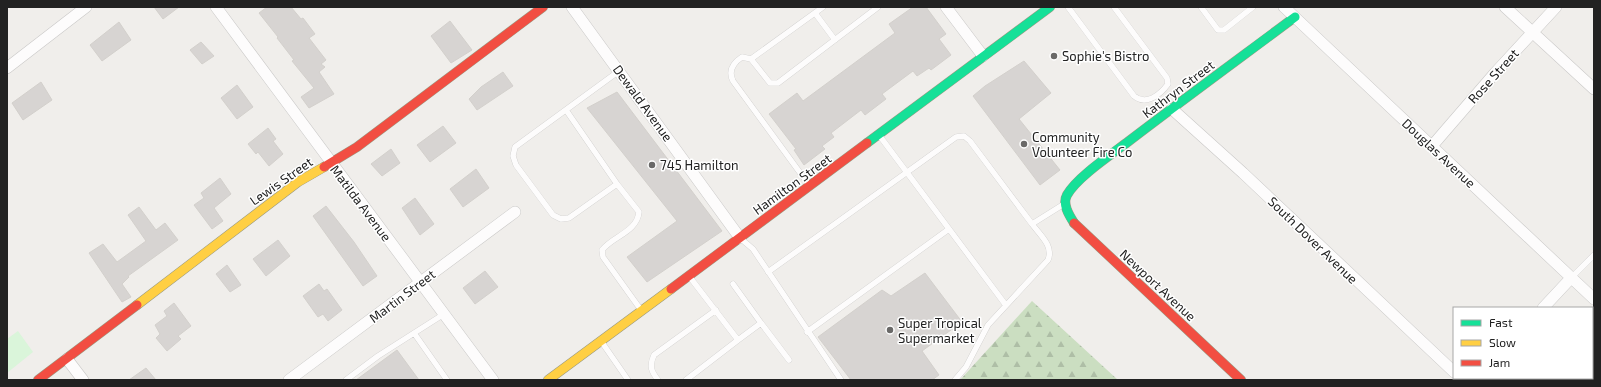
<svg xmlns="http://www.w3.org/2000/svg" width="1601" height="387" viewBox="0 0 1601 387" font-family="'Exo 2',sans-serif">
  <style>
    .forest { fill: url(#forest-firs) }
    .park { fill: #daf5da }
    .building { fill: #d7d4d2; stroke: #d3d0cc }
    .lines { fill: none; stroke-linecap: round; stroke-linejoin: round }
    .lane-casing { stroke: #c9c8c7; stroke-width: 6 }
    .street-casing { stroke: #c9c8c7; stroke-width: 12 }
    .fast-casing { stroke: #999a82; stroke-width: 10 }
    .slow-casing { stroke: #999a82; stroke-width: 10 }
    .jam-casing { stroke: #999a82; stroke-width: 10 }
    .lane { stroke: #fdfcfc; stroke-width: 5.5 }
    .street { stroke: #fdfcfc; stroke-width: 11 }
    .fast { stroke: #16e098; stroke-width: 9 }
    .slow { stroke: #ffcf43; stroke-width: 9 }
    .jam { stroke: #f24e42; stroke-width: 9 }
    .poi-dot { fill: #6a6968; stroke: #fff; stroke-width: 1.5 }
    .labels { text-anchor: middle; stroke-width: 3; stroke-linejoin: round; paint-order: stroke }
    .poi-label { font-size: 13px; fill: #222; stroke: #fff; text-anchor: start }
    .street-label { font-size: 13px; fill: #222; stroke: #fff }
  </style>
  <defs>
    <pattern id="forest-firs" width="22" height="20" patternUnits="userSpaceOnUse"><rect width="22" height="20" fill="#cbdec1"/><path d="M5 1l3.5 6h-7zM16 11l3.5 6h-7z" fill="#aebea6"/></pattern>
  </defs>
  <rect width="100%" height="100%" fill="#f0eeeb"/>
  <path class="forest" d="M1032,301L1118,380H960Z"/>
  <path class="park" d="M18,331L33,352L7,373V339Z"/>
  <path class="building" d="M154,7H179L163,19Z
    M267,7H291L301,19L303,18L315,34L309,38L326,60L321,64L325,67L319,72L334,94L309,108L301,97L314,88L292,61L294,60L277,38L278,37L259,13Z
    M913,7H926L946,34L939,39L951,55L931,70L929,68L917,76L913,71L882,94L886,99L865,115L861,110L831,133L834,137L822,146L825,149L804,165L794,150L796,149L769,114L797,93L803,101L895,33L889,24Z
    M450,21L472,50L451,63L431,36Z
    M119,22L131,40L102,61L90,45Z
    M201,42L214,56L202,64L190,50Z
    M1024,61L1051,93L1019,119L1060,170L1040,185L973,96L985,86Z
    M503,72L513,86L477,110L469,99L481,87Z
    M41,82L52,100L23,120L12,103Z
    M237,85L253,107L237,119L221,98Z
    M617,92L722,231L647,282L627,257L677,221L587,108Z
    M443,126L456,143L430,162L417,145Z
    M268,128L276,139L273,141L283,154L269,166L258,152L256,154L248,144Z
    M391,149L400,163L382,176L371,164Z
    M476,169L489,188L463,207L450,189Z
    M220,178L231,194L214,208L223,221L212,229L194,205L204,198L201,193Z
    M415,198L434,224L420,235L402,208Z
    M326,206L354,242L377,276L363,286L313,216Z
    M139,207L156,230L165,223L178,240L128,276L129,277L122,284L131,297L122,302L89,253L103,244L117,262L146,241L128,215Z
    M278,240L290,256L266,276L253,259Z
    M227,265L241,285L230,292L216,274Z
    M485,271L498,287L475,304L463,288Z
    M925,273L962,322L922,351L939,375L932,380H851L818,337L882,290L891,296Z
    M319,284L324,291L327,289L342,310L328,321L323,314L318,317L303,296Z
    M174,303L191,326L178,336L181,339L167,351L156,338L160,334L155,325L167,316L164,311Z
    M397,350L419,380H356Z
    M146,368L156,380H129Z"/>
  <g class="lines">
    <defs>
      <path id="lane" d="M1068,7L1134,96C1146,106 1160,95 1168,84L1167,78L1114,7
        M1201,7L1218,30H1224L1253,7
        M815,13L835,40
        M751,59L823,7
        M619,71L515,147L513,156L516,165L553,215L561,219L569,218L617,184L639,212C637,232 613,236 602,250L603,257L641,310
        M566,110L617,184
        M879,135L1005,304
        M809,185L733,81C728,71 733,63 742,57L751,59L770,83H778L878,7
        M740,238L753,249L841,380
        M768,272L956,137L964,136L970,141L1032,224
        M1571,278L1594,255
        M733,284L761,323
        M807,332L949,229
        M414,333L447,380
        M738,340L761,323L789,360
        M601,341L628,380
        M346,380L378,356L444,314
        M658,380C651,371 649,366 654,355L716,310
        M686,380L738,340L689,276
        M955,380L966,367L988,325L1048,260C1054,246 1040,235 1032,224L1064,204"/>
      <path id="street" d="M216,7L493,380
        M572,7L740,238
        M946,7L983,56
        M1284,7L1594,299
        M1505,7L1594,89
        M7,68L86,7
        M1172,109L1243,173L1454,372
        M1432,146L1495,73L1556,7
        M1543,308L1571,278
        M67,359L83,380
        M1461,378L1463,380
        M289,380L515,212
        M1476,380L1478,378"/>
      <path id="fast" d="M867,143L1050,7
        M1074,223C1069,215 1062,204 1067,195C1077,177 1112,154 1129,141C1184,99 1240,58 1295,17"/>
      <path id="slow" d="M137,305L298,182L324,167
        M548,380L671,289"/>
      <path id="jam" d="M324,167L357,147L543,7
        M1074,223L1241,380
        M671,289L867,143
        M38,380L137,305"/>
    </defs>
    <use href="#lane" class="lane-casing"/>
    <use href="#street" class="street-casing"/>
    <use href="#fast" class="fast-casing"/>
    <use href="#slow" class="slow-casing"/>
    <use href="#jam" class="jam-casing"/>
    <use href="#lane" class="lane"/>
    <use href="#street" class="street"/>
    <use href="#fast" class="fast"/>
    <use href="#slow" class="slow"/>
    <use href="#jam" class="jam"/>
  </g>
  <g class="poi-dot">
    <circle cx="1054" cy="56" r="4"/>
    <circle cx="1024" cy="144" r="4"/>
    <circle cx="652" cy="165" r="4"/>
    <circle cx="890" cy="330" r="4"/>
  </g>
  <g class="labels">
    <g class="poi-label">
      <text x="1062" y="61">Sophie's Bistro</text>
      <text x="1032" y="142">Community<tspan x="1032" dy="15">Volunteer Fire Co</tspan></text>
      <text x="660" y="170">745 Hamilton</text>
      <text x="898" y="328">Super Tropical<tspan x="898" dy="15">Supermarket</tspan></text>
    </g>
    <g class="street-label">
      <text transform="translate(1493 76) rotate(-48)" y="5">Rose Street</text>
      <text transform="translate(1178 89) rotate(-37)" y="5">Kathryn Street</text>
      <text transform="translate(643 103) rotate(54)" y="5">Dewald Avenue</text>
      <text transform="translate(1439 153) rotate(43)" y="5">Douglas Avenue</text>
      <text transform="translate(281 181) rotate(-35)" y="5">Lewis Street</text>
      <text transform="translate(792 184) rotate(-36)" y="5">Hamilton Street</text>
      <text transform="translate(361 203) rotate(53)" y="5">Matilda Avenue</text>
      <text transform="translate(1313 240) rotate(44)" y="5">South Dover Avenue</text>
      <text transform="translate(1158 285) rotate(43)" y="5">Newport Avenue</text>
      <text transform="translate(402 296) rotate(-37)" y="5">Martin Street</text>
    </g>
  </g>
  <rect width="1601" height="387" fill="none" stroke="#222222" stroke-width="16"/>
  <rect x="1453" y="307" width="140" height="72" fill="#ffffff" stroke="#a7a7a7"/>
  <rect x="1461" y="320" width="20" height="6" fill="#16e098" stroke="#a7a7a7"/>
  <text x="1489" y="327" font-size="12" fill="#222222">Fast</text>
  <rect x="1461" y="340" width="20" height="6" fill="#ffcf43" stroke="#a7a7a7"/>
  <text x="1489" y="347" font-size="12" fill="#222222">Slow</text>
  <rect x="1461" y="360" width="20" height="6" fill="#f24e42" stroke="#a7a7a7"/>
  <text x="1489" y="367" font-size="12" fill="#222222">Jam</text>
</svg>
